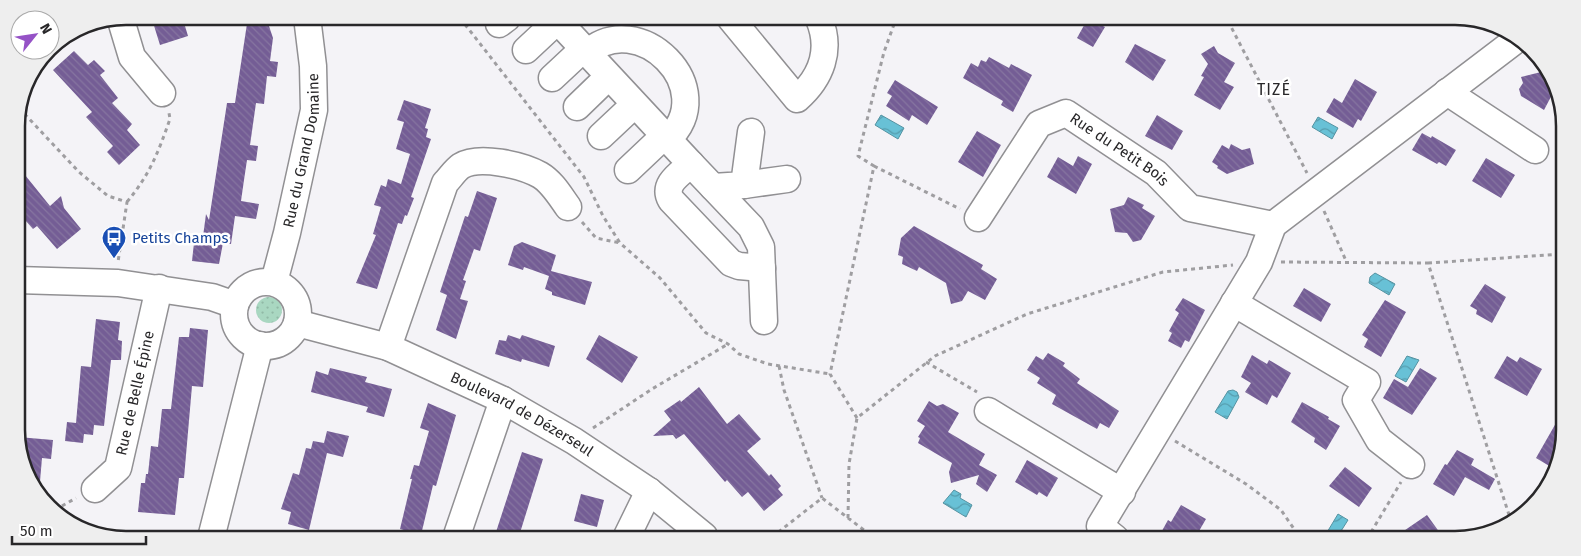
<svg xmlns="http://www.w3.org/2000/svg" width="1581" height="556" viewBox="0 0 1581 556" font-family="'Fira Sans',sans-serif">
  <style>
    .grass { fill: url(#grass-dots) }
    .water { fill: url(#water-waves); stroke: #5593a2 }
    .building { fill: url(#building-back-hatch) }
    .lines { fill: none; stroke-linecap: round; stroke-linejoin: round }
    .minor-casing { stroke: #919093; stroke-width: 29 }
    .path { stroke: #9f9ea1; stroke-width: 3; stroke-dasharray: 4 4; stroke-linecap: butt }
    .minor { stroke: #fff; stroke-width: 26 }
    .labels { text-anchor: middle; stroke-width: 5; stroke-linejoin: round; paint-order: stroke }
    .street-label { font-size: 15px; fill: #282729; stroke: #fff }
    .transit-label { font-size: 15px; fill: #164399; stroke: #fff; text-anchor: start }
    .neighbourhood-label { font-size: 16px; letter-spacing: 1px; fill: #282729; stroke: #fff }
    .rim { fill: none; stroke: #282729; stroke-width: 2.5 }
  </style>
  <defs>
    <pattern id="grass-dots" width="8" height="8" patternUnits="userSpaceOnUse" patternTransform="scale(1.25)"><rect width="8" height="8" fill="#a9d7c1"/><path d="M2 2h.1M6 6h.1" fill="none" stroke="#91b9a6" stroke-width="1.8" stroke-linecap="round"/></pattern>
    <pattern id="water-waves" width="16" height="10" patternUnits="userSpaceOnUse" patternTransform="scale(1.25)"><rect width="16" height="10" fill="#68c1d6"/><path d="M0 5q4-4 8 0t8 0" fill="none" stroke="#569dae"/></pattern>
    <pattern id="building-back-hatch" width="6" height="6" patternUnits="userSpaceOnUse" patternTransform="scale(1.25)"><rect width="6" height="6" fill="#745d95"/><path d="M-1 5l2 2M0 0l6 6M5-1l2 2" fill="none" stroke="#8675a0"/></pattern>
  </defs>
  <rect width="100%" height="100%" fill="#f4f3f7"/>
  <path class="grass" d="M256 310a13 13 0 1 1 26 0a13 13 0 1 1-26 0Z"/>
  <path class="water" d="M881,115L904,128L898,139L875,125Z
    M1318,117L1338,128L1332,139L1312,127Z
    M1375,273L1395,284L1389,295L1369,283L1370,277Z
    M1407,356L1419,360L1406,382L1395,376Z
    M1233,390L1237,392L1239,397L1227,419L1215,412L1228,391Z
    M954,490L961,494L960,498L972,505L966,517L943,503Z
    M1338,514L1348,520L1336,539L1326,534Z"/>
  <path class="building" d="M151,16H182L188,36L160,45Z
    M248,17H266L273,38L270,61L278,62L276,77L267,76L264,104L256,103L250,145L258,146L256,161L247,160L244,180L241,201L259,204L256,219L235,216L231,244L223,243L219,264L192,261L194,243L202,244L206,214L209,220L227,103H235Z
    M1087,20H1105L1103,26L1105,27L1093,47L1077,38Z
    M1135,44L1166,60L1153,81L1125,62Z
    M1214,46L1218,53L1235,63L1224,82L1234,87L1220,110L1194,95L1204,77L1201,76L1208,64L1201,54Z
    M74,51L88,65L94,60L105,71L100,75L118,98L112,103L132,124L127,130L140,145L119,165L107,152L113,146L86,117L92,112L53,70Z
    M989,57L1009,68L1011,64L1032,75L1013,112L1001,105L1003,101L963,78L971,63L978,67L981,60L986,62Z
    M1545,71L1554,91L1544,110L1521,96L1519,89L1523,83L1521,77Z
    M1355,79L1377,92L1361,121L1358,119L1353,128L1326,112L1334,98L1342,103Z
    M895,80L938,107L927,125L912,115L909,121L886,106L892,96L887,93Z
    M404,100L431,109L425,128L428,129L426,137L431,139L411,197L414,198L407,216L405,215L402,224L398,223L377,289L356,283L376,235L373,234L381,207L374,205L381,185L386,187L388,179L401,184L410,154L396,149L404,122L397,120Z
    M1157,115L1183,131L1172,150L1145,136Z
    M977,131L1001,145L983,177L958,162Z
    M1422,133L1431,138L1432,136L1456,150L1446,166L1439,162L1437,164L1412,150Z
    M1231,144L1242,150L1250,148L1254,164L1227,174L1217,168L1218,166L1212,162L1222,145L1229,149Z
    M1078,156L1092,164L1076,194L1047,177L1058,157L1073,166Z
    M1486,158L1515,175L1501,198L1472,181Z
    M17,165L50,206L61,196L64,208L81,229L57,249L37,226L33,229L17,211Z
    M477,191L497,198L480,251L474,249L463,280L466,281L460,299L468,301L456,339L436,330L447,295L440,292L465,216L468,217Z
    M1128,197L1144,205L1142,208L1155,216L1141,240L1133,242L1127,233L1115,232L1110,209L1124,205Z
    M914,226L983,265L981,269L997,279L985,300L968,291L962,301L951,304L946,283L919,267L917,271L902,264L903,257L898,255L901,238Z
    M522,242L556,255L551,271L592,282L585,305L552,295V292L545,289L549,276L524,267L523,270L508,265L514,246Z
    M1485,284L1506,297L1492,323L1476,314L1477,310L1470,306Z
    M1304,288L1331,304L1321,322L1293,306Z
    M1183,298L1205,310L1189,342L1185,340L1181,348L1168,341L1172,333L1169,331L1179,313L1175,310Z
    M1385,300L1406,312L1381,357L1364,347L1368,339L1362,335Z
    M96,319L120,322L118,340L122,341L121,360H111L104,426L94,425L93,435L84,434L83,443L65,441L67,422L76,423L81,366L91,367Z
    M190,328L208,330L203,387L192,386L184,478H179L175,515L138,512L141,483H145L146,474H148L151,446L158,447L162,409H171L179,337H189Z
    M508,335L520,339L522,335L555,346L549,367L522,359L521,362L495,354L499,340L506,341Z
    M599,335L638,357L622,383L586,359Z
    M1048,353L1065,363L1063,366L1080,379L1077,383L1119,411L1109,428L1100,423L1097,429L1052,404L1056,395L1037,383L1040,378L1027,370L1036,356L1043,360Z
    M1252,355L1267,364L1269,360L1291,373L1277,398L1272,395L1267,405L1245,392L1251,383L1241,377Z
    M1507,356L1517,362L1520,357L1542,369L1527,396L1494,378Z
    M330,368L367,377L365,382L392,389L384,417L366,412L368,407L311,392L316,371L328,375Z
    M1420,368L1437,378L1412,415L1383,398L1394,379L1408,387Z
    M699,387L727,424L739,414L761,439L747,451L769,476L771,474L781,486L778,489L783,495L764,511L748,492L742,497L727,480L725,482L684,434L676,439L673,435L653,436L671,420L664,411L680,400L681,402Z
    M929,401L937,406L943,404L959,413L948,432L985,454L979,465L997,475L987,492L976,484L979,475L951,483L949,472L952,463L918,443L920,438L918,437L925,426L917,421Z
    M1302,402L1329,417L1328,419L1340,426L1326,450L1314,442L1315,438L1291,422Z
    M428,403L456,415L436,486L433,485L421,535L400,529L412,479H410L414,465L419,466L429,431L420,428Z
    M1560,416L1559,465L1556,470L1536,458Z
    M327,431L349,436L343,457L327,453L309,530L288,524L291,512L281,509L293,473L299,475L306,448L311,449L313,441L324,443Z
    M18,437L53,440L51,459L42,458L39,493L18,451Z
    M1457,450L1474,459L1471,465L1495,479L1489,490L1465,477L1454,496L1433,484L1445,464L1447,465Z
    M522,452L543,459L519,536H506L496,532Z
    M1027,460L1058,478L1047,497L1039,492L1037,495L1015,482Z
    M1345,467L1372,488L1359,507L1329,486Z
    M581,494L604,500L597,527L574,521Z
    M1181,505L1206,519L1195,538H1158L1168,520L1171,522Z
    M1427,515L1440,533L1431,539H1392Z"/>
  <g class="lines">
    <defs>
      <g id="minor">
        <path d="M120,17L132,57L162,93"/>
        <path d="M555,18L691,164C680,174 662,184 671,200L731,263L739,266L762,268"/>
        <path d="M731,19L797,99C821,78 832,50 819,19"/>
        <path d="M499,24L507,18"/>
        <path d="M526,50L557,21"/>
        <path d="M586,54C638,5 723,89 667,140"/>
        <path d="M552,78L582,50"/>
        <path d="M1447,92L1535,150"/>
        <path d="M577,107L608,77"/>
        <path d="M601,136L634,105"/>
        <path d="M691,164L751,227L761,247L764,321"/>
        <path d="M628,170L664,136"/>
        <path d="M744,185L787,179"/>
        <path d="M713,187L744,185L751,132"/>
        <path id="s1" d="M978,218L1039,124L1066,113L1156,173L1190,208L1273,225"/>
        <path d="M17,280L118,283L212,297L235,305"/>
        <path id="s2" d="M274,282L287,233L314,110L313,66L307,17"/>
        <circle cx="266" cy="314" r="32"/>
        <path d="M1234,303L1367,382L1356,400L1379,440L1411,465"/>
        <path id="s3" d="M297,323L388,347L503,400L574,441L649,491L704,536"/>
        <path d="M388,347L445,183C450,178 455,170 461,166C479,155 522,165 540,175C552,182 560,196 568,207"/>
        <path d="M988,411L1122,492"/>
        <path id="s4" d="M95,489L118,468L159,288"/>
        <path d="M212,534L260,345"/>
        <path d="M457,535L503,400"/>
        <path d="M627,536L649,491"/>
        <path d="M1115,538L1100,526L1259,262L1273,225L1516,40"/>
      </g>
    </defs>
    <use href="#minor" class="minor-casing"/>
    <path class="path" d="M460,18L584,177L603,216L620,243L660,278L706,333L728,344L739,354L768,364L830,374
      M1228,21L1307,173
      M19,108L79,172L108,196L127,202L118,262
      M874,166L960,209
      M127,202C150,174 158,153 170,119L169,113
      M1324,211L1347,263
      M582,222L596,238L620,243
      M1281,262L1428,263L1511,521
      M1428,263L1562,254
      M926,362L977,392
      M779,366L784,390L822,498
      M857,418L830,374L874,166L858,156L884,52L896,19
      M593,428L652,389L728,344
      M1175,441L1246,484L1281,510L1301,539
      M55,510L76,498
      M848,518L849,464L857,418L935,356L1027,314L1163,272L1233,265
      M772,537L822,498L873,537
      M1367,539L1401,482"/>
    <use href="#minor" class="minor"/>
  </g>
  <defs>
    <symbol id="bus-pin" viewBox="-11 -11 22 30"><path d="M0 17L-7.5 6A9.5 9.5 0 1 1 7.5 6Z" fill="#1a4fb4" stroke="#fff"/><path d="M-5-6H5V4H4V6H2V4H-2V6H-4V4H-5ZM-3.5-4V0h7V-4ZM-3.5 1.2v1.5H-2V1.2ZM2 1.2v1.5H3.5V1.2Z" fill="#fff"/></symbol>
  </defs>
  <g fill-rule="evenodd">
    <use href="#bus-pin" x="100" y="224" width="28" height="38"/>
  </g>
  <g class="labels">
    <g class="street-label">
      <text dy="5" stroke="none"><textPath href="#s2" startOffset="135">Rue du Grand Domaine</textPath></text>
      <text dy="5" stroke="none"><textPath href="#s1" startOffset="206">Rue du Petit Bois</textPath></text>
      <text dy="5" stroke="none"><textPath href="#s4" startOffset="108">Rue de Belle Épine</textPath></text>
      <text dy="5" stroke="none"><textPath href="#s3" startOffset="244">Boulevard de Dézerseul</textPath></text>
    </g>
    <g class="transit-label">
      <text x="132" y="243">Petits Champs</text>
    </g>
    <g class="neighbourhood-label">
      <text x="1274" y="95">TIZÉ</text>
    </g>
  </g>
  <path d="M0 0H1581V556H0ZM126 25H1455A101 101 0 0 1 1556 126V430A101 101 0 0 1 1455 531H126A101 101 0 0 1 25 430V126A101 101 0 0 1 126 25Z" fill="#eee" fill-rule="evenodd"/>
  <path class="rim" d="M126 25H1455A101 101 0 0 1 1556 126V430A101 101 0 0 1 1455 531H126A101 101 0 0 1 25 430V126A101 101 0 0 1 126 25Z"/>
  <g transform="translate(35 35) rotate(60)"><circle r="24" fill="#ffffff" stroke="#a9a9a9"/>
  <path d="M0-4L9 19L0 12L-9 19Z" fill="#9552c6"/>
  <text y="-8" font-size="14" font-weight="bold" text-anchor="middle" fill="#282729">N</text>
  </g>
  <path d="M12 536v8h134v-8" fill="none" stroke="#282729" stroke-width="2.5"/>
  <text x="20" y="536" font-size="15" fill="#282729" stroke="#ffffff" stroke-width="4" paint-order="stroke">50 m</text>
</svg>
